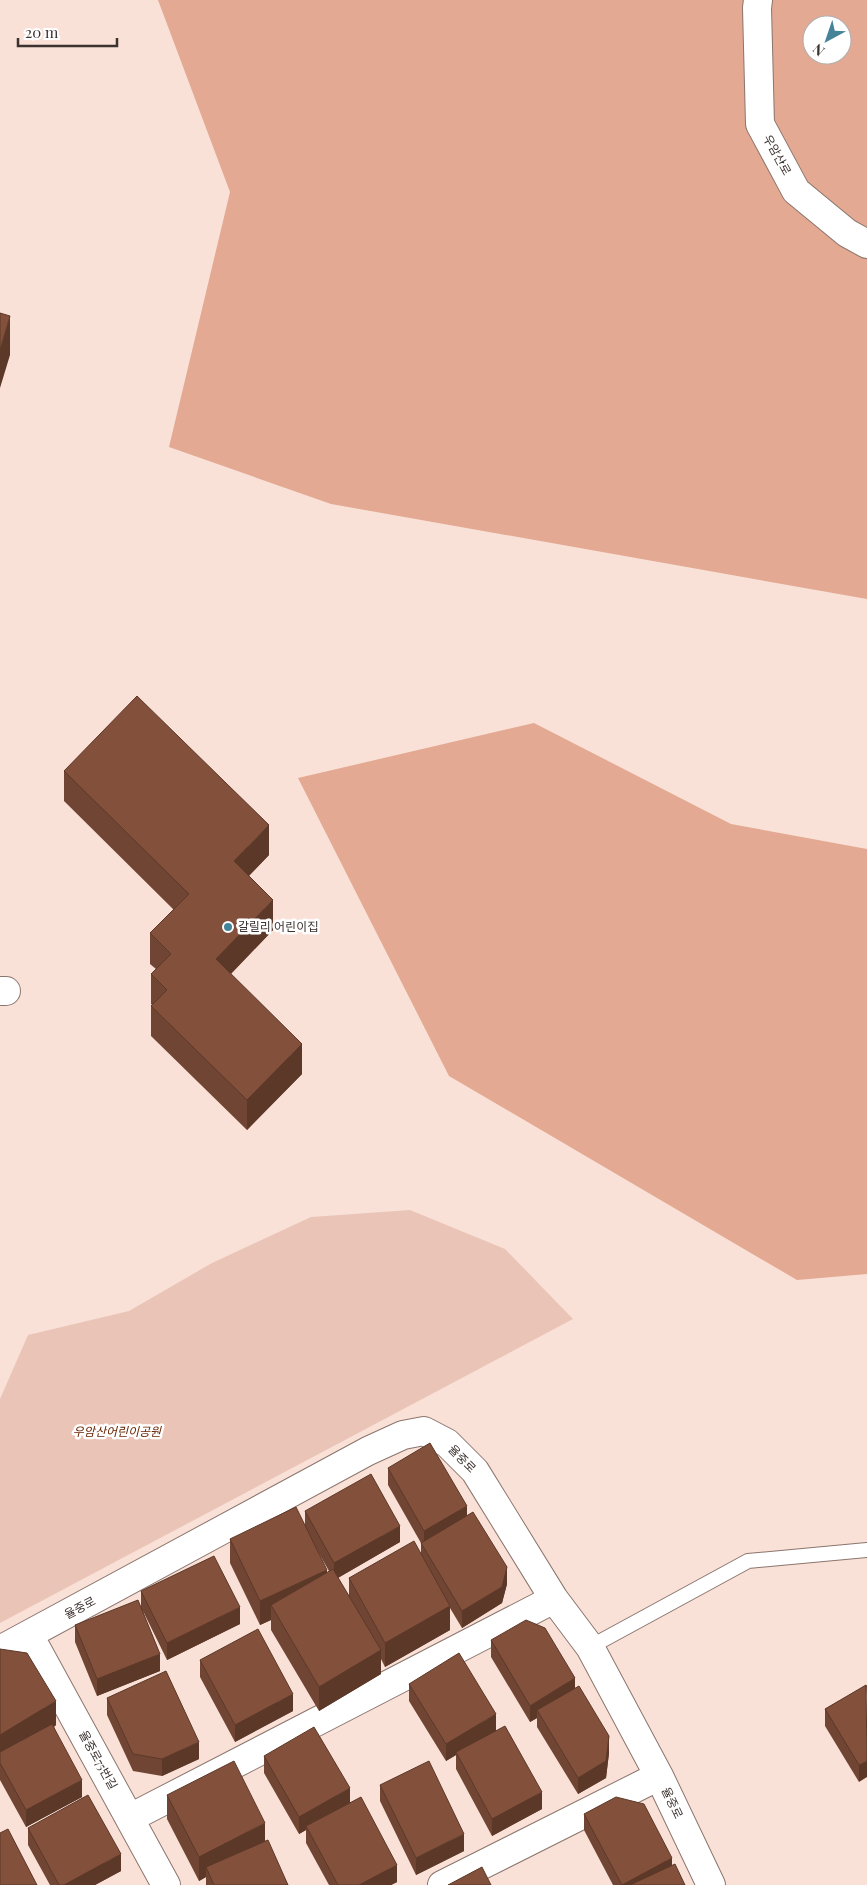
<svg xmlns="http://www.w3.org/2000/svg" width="867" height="1885" viewBox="0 0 867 1885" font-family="'Playfair Display','Noto Sans KR',serif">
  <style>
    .green { fill: #eac5b7 }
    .forest { fill: #e3a992; fill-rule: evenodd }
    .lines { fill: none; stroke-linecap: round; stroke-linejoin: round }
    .service-casing { stroke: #8b756d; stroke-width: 16 }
    .minor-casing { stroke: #8b756d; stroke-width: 30 }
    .service { stroke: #fff; stroke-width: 14 }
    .minor { stroke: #fff; stroke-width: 28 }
    .wall { fill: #714533; fill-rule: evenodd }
    .shaded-wall { fill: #5c3829 }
    .building { fill: #83503b; stroke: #5c3829 }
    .poi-dot { fill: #458398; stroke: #fff; stroke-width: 2 }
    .labels { text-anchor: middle; stroke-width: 5; stroke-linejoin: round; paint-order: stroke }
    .street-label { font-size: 12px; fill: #3c322f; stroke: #fff }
    .poi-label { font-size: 12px; fill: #3c322f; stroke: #fff; text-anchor: start }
    .park-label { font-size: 12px; font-style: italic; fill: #682401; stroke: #fff }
  </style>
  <rect width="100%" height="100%" fill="#f9e1d7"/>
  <path class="green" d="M410,1210L505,1249L573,1319L0,1623V1399L28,1335L129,1311L212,1263L311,1217Z"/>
  <path class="forest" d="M158,0H867V599L331,504L169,447L230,192ZM812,25H842V55H812Z
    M534,723L731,824L867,849V1274L797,1280L449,1076L298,778Z"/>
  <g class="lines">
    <defs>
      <path id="service" d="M590,1647L748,1561L867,1550"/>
      <path id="minor" d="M758,0L757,8L760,124L796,191L847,233L867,244
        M0,991H6
        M29,1635L166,1885
        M0,1650L368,1451L403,1435L424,1431L447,1443L475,1471L554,1599L590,1647L659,1776L711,1885
        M130,1818L554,1599
        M442,1885L659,1776"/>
    </defs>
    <use href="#service" class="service-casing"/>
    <use href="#minor" class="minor-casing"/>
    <use href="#service" class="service"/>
    <use href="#minor" class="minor"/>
  </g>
  <path class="wall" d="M64,771L269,855L249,876L273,930L231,974L302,1074L247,1130L151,1036V1006L152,1005L151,1004V974L156,969L150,964V933L174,910L64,801Z
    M388,1468L467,1516L507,1584L502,1603L462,1628L450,1608V1630L385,1667L381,1659V1674L319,1711L271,1630V1620L260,1625L230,1563V1539L305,1525V1511L400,1542L338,1578L349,1596V1578L421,1554V1543L388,1485ZM317,1550L329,1571L327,1573Z
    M141,1591L240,1624L167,1660L143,1611L160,1671L97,1696L75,1642V1625L141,1608Z
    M491,1640L575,1688L609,1753L606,1778L578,1794L537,1727V1718L530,1722L491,1657Z
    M0,1649L56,1725L54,1727L82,1797L26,1827L0,1780Z
    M200,1660L293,1711L235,1742L200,1677Z
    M409,1684L496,1731L542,1809L492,1836L456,1769V1755L446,1761L409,1701Z
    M867,1685L859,1782L825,1726V1709Z
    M107,1698L199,1759L162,1776L133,1771L107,1715Z
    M264,1756L350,1803L397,1882L391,1885H329L306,1843V1830L299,1834L264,1773Z
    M380,1785L464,1851L416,1875L380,1801Z
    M167,1795L265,1840L288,1885H206V1877L199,1881L167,1819Z
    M584,1814L672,1865L685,1885H613L584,1830Z
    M28,1828L121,1871L95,1885H50L28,1845Z"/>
  <path class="shaded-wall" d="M10,316V355L0,388V350Z
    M269,825V855L234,891V861Z
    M273,900V930L216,989V959Z
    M302,1044V1074L247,1130V1100Z
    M467,1506V1523L424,1548V1531Z
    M400,1526V1542L334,1580V1563Z
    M507,1567V1584L502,1603L462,1628V1611Z
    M327,1570V1594L271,1605V1620L260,1625V1601Z
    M450,1606V1630L385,1667V1643Z
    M240,1607V1624L167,1660V1643Z
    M381,1650V1674L319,1711V1687Z
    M160,1654V1671L97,1696V1679Z
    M575,1678V1695L537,1710V1718L530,1722V1706Z
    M293,1694V1711L235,1742V1725Z
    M56,1701V1725L0,1759V1735Z
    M496,1714V1731L456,1752V1755L446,1761V1744Z
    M609,1736V1753L606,1778L578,1794V1778Z
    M199,1742V1759L162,1776V1759Z
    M867,1761V1777L859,1782V1765Z
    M82,1780V1797L26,1827V1810Z
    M350,1788V1805L306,1826V1830L299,1834V1817Z
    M542,1792V1809L492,1836V1819Z
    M265,1823V1847L206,1867V1877L199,1881V1857Z
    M464,1834V1851L416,1875V1858Z
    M121,1854V1871L95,1885H64Z
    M672,1858V1875L653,1885H622Z
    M397,1865V1882L391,1885H359Z"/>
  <path class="building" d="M0,313L10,316L0,350Z
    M137,696L269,825L234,861L273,900L216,959L302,1044L247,1100L151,1006L167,990L151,974L171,954L150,933L189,894L64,771Z
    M430,1443L467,1506L424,1531L388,1468Z
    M371,1474L400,1526L334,1563L305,1511Z
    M296,1507L327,1570L260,1601L230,1539Z
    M473,1512L507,1567L502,1587L462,1611L421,1543Z
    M414,1541L450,1606L385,1643L349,1578Z
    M214,1556L240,1607L167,1643L141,1591Z
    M333,1569L381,1650L319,1687L271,1605Z
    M138,1600L160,1654L97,1679L75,1625Z
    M526,1620L545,1628L575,1678L530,1706L491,1640Z
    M258,1629L293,1694L235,1725L200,1660Z
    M0,1649L27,1653L56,1701L0,1735Z
    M459,1653L496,1714L446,1744L409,1684Z
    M166,1671L199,1742L162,1759L133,1754L107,1698Z
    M866,1685L867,1761L859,1765L825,1709Z
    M579,1686L609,1736L606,1761L578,1778L537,1710Z
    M52,1724L82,1780L26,1810L0,1763V1752Z
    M505,1726L542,1792L492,1819L456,1752Z
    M314,1727L350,1788L299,1817L264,1756Z
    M234,1761L265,1823L199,1857L167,1795Z
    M429,1761L464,1834L416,1858L380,1785Z
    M88,1795L121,1854L64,1885H59L28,1828Z
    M361,1797L397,1865L359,1885H338L306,1826Z
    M616,1797L644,1804L672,1858L622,1885L584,1814Z
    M8,1829L37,1885H0V1833Z
    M268,1840L288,1885H214L206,1867Z
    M675,1864L685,1885H630Z
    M482,1867L491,1885H448Z"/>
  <circle class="poi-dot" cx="228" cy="927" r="5"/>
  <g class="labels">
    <g class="street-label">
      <text transform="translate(777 155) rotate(61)" y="4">우암산로</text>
      <text transform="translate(462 1459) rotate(45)" y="4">율중로</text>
      <text transform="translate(80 1608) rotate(-28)" y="4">율중로</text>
      <text transform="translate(98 1760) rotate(61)" y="4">율중로75번길</text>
      <text transform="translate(672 1803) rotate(64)" y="4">율중로</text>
    </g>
    <g class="poi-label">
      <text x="238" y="931">갈릴리 어린이집</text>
    </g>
    <g class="park-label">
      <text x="117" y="1436">우암산어린이공원</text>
    </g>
  </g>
  <g transform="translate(827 40) rotate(220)"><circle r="24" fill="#ffffff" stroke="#b1adac"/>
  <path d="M0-4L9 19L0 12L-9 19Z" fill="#458398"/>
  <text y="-8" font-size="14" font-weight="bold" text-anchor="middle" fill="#3c322f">N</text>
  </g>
  <path d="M18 38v8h99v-8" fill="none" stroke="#3c322f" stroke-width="2.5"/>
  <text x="25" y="38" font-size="15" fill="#3c322f" stroke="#ffffff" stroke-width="4" paint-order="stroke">20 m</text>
</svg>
